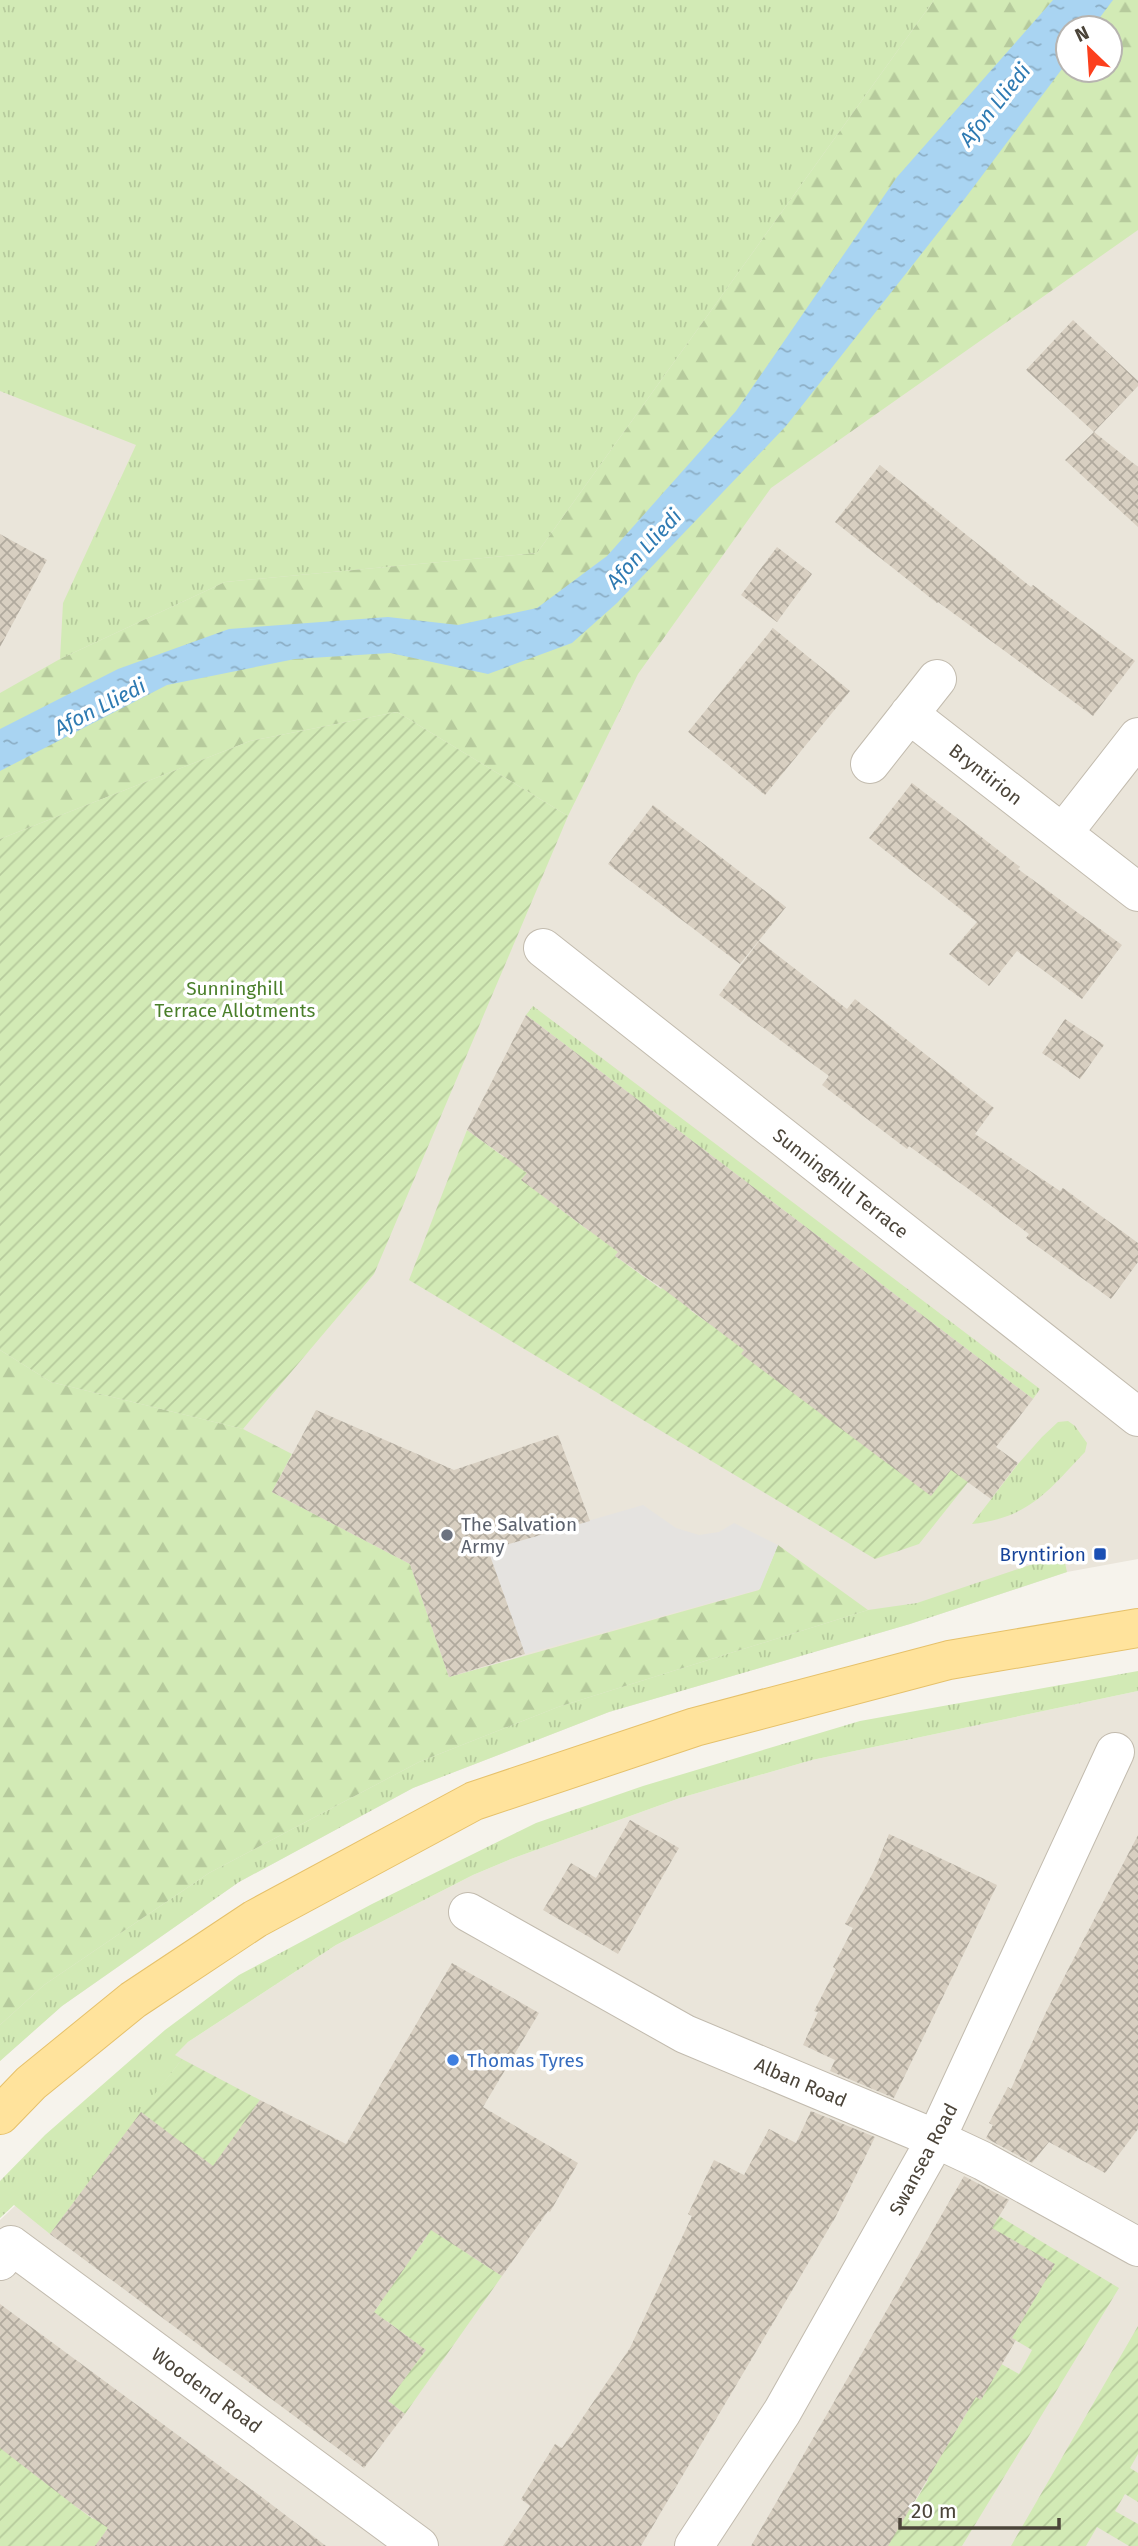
<svg xmlns="http://www.w3.org/2000/svg" width="1138" height="2546" viewBox="0 0 1138 2546" font-family="'Fira Sans',sans-serif">
  <style>
    .residential { fill: #eae5da; fill-rule: evenodd }
    .grass { fill: url(#grass-tufts) }
    .forest { fill: url(#forest-firs); fill-rule: evenodd }
    .garden { fill: url(#garden-furrows) }
    .parking { fill: #e5e3e0 }
    .water { fill: url(#water-ripples) }
    .building { fill: url(#building-cross-hatch) }
    .lines { fill: none; stroke-linecap: round; stroke-linejoin: round }
    .minor-casing { stroke: #c2bbae; stroke-width: 40 }
    .major-casing { stroke: #e6c16a; stroke-width: 40 }
    .minor { stroke: #fff; stroke-width: 38 }
    .major { stroke: #ffe39c; stroke-width: 38 }
    .worship-dot { fill: #6b7280; stroke: #fff; stroke-width: 2.5 }
    .transit-dot { fill: #1a4fb4; stroke: #fff; stroke-width: 2.5 }
    .shop-dot { fill: #3f7fe0; stroke: #fff; stroke-width: 2.5 }
    .labels { text-anchor: middle; stroke-width: 7; stroke-linejoin: round; paint-order: stroke }
    .street-label { font-size: 19px; fill: #4b4439; stroke: #fff }
    .park-label { font-size: 19px; fill: #4a7f2a; stroke: #fff }
    .worship-label { font-size: 19px; fill: #5b616d; stroke: #fff; text-anchor: start }
    .transit-label { font-size: 19px; fill: #164399; stroke: #fff; text-anchor: end }
    .shop-label { font-size: 19px; fill: #366cbe; stroke: #fff; text-anchor: start }
    .water-label { font-size: 21px; font-style: italic; fill: #2e7ab2; stroke: #fff }
  </style>
  <defs>
    <pattern id="grass-tufts" width="24" height="20" patternUnits="userSpaceOnUse" patternTransform="scale(1.75)"><rect width="24" height="20" fill="#d2eab5"/><path d="M3 7l-1-3M5 7V3M7 7l1-3M15 17l-1-3M17 17v-4M19 17l1-3" fill="none" stroke="#b6ca9c"/></pattern>
    <pattern id="forest-firs" width="22" height="20" patternUnits="userSpaceOnUse" patternTransform="scale(1.75)"><rect width="22" height="20" fill="#d2eab5"/><path d="M5 1l3.5 6h-7zM16 11l3.5 6h-7z" fill="#b6ca9c"/></pattern>
    <pattern id="garden-furrows" width="10" height="10" patternUnits="userSpaceOnUse" patternTransform="scale(1.75)"><rect width="10" height="10" fill="#d2eab5"/><path d="M-1 1l2-2M0 10L10 0M9 11l2-2" fill="none" stroke="#b6ca9c"/></pattern>
    <pattern id="water-ripples" width="26" height="14" patternUnits="userSpaceOnUse" patternTransform="scale(1.75)"><rect width="26" height="14" fill="#a9d4f2"/><path d="M2 4q2-2 4 0t4 0M15 11q2-2 4 0t4 0" fill="none" stroke="#8caec5"/></pattern>
    <pattern id="building-cross-hatch" width="8" height="8" patternUnits="userSpaceOnUse" patternTransform="scale(1.75)"><rect width="8" height="8" fill="#d8cfc1"/><path d="M0 0l8 8M0 8l8-8" fill="none" stroke="#b1aa9e"/></pattern>
  </defs>
  <rect width="100%" height="100%" fill="#f6f3ec"/>
  <path class="residential" d="M0,0H1138V1559L1067,1572L910,1624L609,1712L413,1788L239,1882L62,2006L0,2061ZM1068,28H1110V70H1068Z
    M1138,1691V2546H0V2220L188,2042L336,1945L473,1875L511,1859L680,1798L812,1760Z"/>
  <path class="grass" d="M0,0H934L537,553L225,582L60,659L63,603L136,445L0,391Z
    M533,1006L1040,1389L1033,1399L526,1015Z
    M1068,1421L1075,1426L1087,1443L1085,1452C1047,1492 1030,1517 972,1524L1018,1464L1042,1437L1058,1422Z
    M1063,1554L1067,1572L910,1624L609,1712L413,1788L239,1882L62,2006L0,2061V2025L44,1985L209,1873L419,1762L558,1707L868,1610L917,1603Z
    M1138,1671V1691L812,1760L680,1798L511,1859L473,1875L336,1945L188,2042L175,2055L182,2059L50,2234L14,2205L0,2218V2181L45,2135L165,2030L239,1975L372,1904L536,1823L643,1786L860,1721Z"/>
  <path class="forest" d="M934,0H1138V230L771,488L638,674L568,816L397,712L250,741L0,839V693L60,659L225,582L537,553ZM1068,28H1110V70H1068Z
    M0,1350L51,1382L243,1429L292,1454L272,1492L410,1564L449,1677L759,1590L778,1545L868,1610L558,1707L419,1762L209,1873L44,1985L0,2025Z"/>
  <path class="garden" d="M397,712L568,816L374,1274L243,1429L51,1382L0,1350V839L250,741Z
    M561,1127L522,1180L589,1231L663,1191L615,1256L661,1289L708,1227L690,1310L711,1325L757,1264L931,1495L979,1434L996,1447L919,1544L875,1559L409,1280L467,1130L504,1157Z
    M182,2059L260,2100L237,2133L421,2245L448,2203L468,2254L502,2276L405,2414L388,2401L425,2350L387,2321L355,2363L342,2354L380,2304L141,2112Z
    M999,2216L1119,2288L962,2546H869L912,2507L928,2480L870,2445L900,2400L956,2431L970,2407L919,2377L949,2334L1019,2374L1032,2350L971,2314L992,2228Z
    M1138,2326V2454L1130,2468L1138,2473V2502L1125,2494L1115,2511L1138,2524V2546H1129L1097,2527L1086,2546H1011Z
    M0,2438L115,2452L75,2506L93,2519L129,2469L143,2479L105,2532L123,2546H0Z"/>
  <path class="parking" d="M643,1505L676,1528L699,1535L719,1532L734,1523L778,1545L760,1589L525,1654L488,1550Z"/>
  <path class="water" d="M1053,0H1113L1092,28H1068V61L963,201L786,426L617,603L572,643L488,674L390,653L295,659L167,685L0,771V729L118,669L229,629L388,617L458,625L537,608L607,556L736,411L897,177Z"/>
  <path class="building" d="M1073,320L1138,381V386L1094,432L1026,370Z
    M1094,432L1138,467V527L1065,460Z
    M880,465L1031,587L1033,585L1135,661L1093,716L938,602L937,603L835,522Z
    M0,534L47,560L0,647Z
    M777,547L812,574L777,622L741,595Z
    M773,628L850,691L765,795L688,732Z
    M912,783L1020,867L1018,869L1122,945L1082,999L1017,951L989,986L949,954L977,922L869,838Z
    M653,805L786,907L740,964L608,864Z
    M759,941L847,1009L855,999L994,1108L975,1134L1060,1191L1063,1188L1138,1243V1262L1111,1299L1026,1238L1029,1234L967,1188L909,1146L907,1149L822,1085L829,1076L719,995Z
    M526,1015L1033,1399L996,1447L1018,1463L991,1499L951,1470L931,1496L741,1354L744,1350L662,1288L615,1256L618,1252L521,1180L527,1173L467,1130Z
    M1065,1019L1104,1045L1080,1079L1042,1053Z
    M316,1410L454,1470L558,1435L590,1521L488,1550L525,1654L449,1677L410,1564L272,1492Z
    M630,1820L679,1848L618,1954L543,1910L571,1863L596,1878Z
    M889,1834L997,1885L894,2098L830,2071L835,2060L803,2045L818,2012L814,2011L836,1969L833,1967L853,1928L845,1924L874,1871Z
    M1138,1835V2129L1105,2173L1049,2142L1032,2163L986,2138L993,2125L989,2123L1008,2087L1011,2089L1046,2012Z
    M452,1963L539,2013L483,2107L578,2163L550,2212L548,2211L502,2276L431,2230L374,2312L426,2350L388,2401L405,2414L364,2468L50,2234L141,2112L213,2166L260,2100L346,2144Z
    M811,2111L875,2137L835,2218L641,2546H503L530,2506L521,2499L555,2444L562,2448L630,2348L692,2216L688,2214L714,2160L744,2175L769,2129L796,2143Z
    M964,2176L1009,2200L992,2228L1055,2264L1012,2338L1016,2340L981,2400L976,2397L888,2546H751Z
    M0,2304L263,2498L326,2546H95L108,2528L75,2506L0,2448Z"/>
  <g class="lines">
    <defs>
      <path id="minor" d="M909,714L1138,892
        M870,764L937,679
        M1063,833L1138,737
        M543,948L1138,1417
        M468,1912L685,2034L936,2139L983,2161L1138,2247
        M0,2261L11,2245L419,2546
        M694,2546L782,2412L936,2139L1115,1752"/>
      <path id="major" d="M0,2115L31,2083L133,2000L255,1919L474,1801L695,1727L949,1660L1138,1628"/>
    </defs>
    <use href="#minor" class="minor-casing"/>
    <use href="#major" class="major-casing"/>
    <use href="#minor" class="minor"/>
    <use href="#major" class="major"/>
  </g>
  <circle class="worship-dot" cx="447" cy="1535" r="7"/>
  <rect class="transit-dot" x="1093" y="1547" width="14" height="14" rx="3.5"/>
  <circle class="shop-dot" cx="453" cy="2060" r="7"/>
  <g class="labels">
    <g class="street-label">
      <text transform="translate(986 774) rotate(38)" y="7">Bryntirion</text>
      <text transform="translate(841 1183) rotate(38)" y="7">Sunninghill Terrace</text>
      <text transform="translate(801 2082) rotate(23)" y="7">Alban Road</text>
      <text transform="translate(923 2159) rotate(-62)" y="7">Swansea Road</text>
      <text transform="translate(207 2390) rotate(36)" y="7">Woodend Road</text>
    </g>
    <g class="park-label">
      <text x="235" y="995">Sunninghill<tspan x="235" dy="22">Terrace Allotments</tspan></text>
    </g>
    <g class="worship-label">
      <text x="461" y="1531">The Salvation<tspan x="461" dy="22">Army</tspan></text>
    </g>
    <g class="transit-label">
      <text x="1086" y="1561">Bryntirion</text>
    </g>
    <g class="shop-label">
      <text x="467" y="2067">Thomas Tyres</text>
    </g>
    <g class="water-label">
      <text transform="translate(995 105) rotate(-51)" y="7">Afon Lliedi</text>
      <text transform="translate(644 549) rotate(-47)" y="7">Afon Lliedi</text>
      <text transform="translate(100 707) rotate(-27)" y="7">Afon Lliedi</text>
    </g>
  </g>
  <g transform="translate(1089 49) rotate(335)"><circle r="33" fill="#ffffff" stroke="#b7b4b0" stroke-width="2"/>
  <path d="M0-5L12 26L0 18L-12 26Z" fill="#fc3f1d"/>
  <text y="-10" font-size="19" font-weight="bold" text-anchor="middle" fill="#4b4439">N</text>
  </g>
  <path d="M900 2518v10h159v-10" fill="none" stroke="#4b4439" stroke-width="3.5"/>
  <text x="911" y="2518" font-size="21" fill="#4b4439" stroke="#ffffff" stroke-width="5" paint-order="stroke">20 m</text>
</svg>
